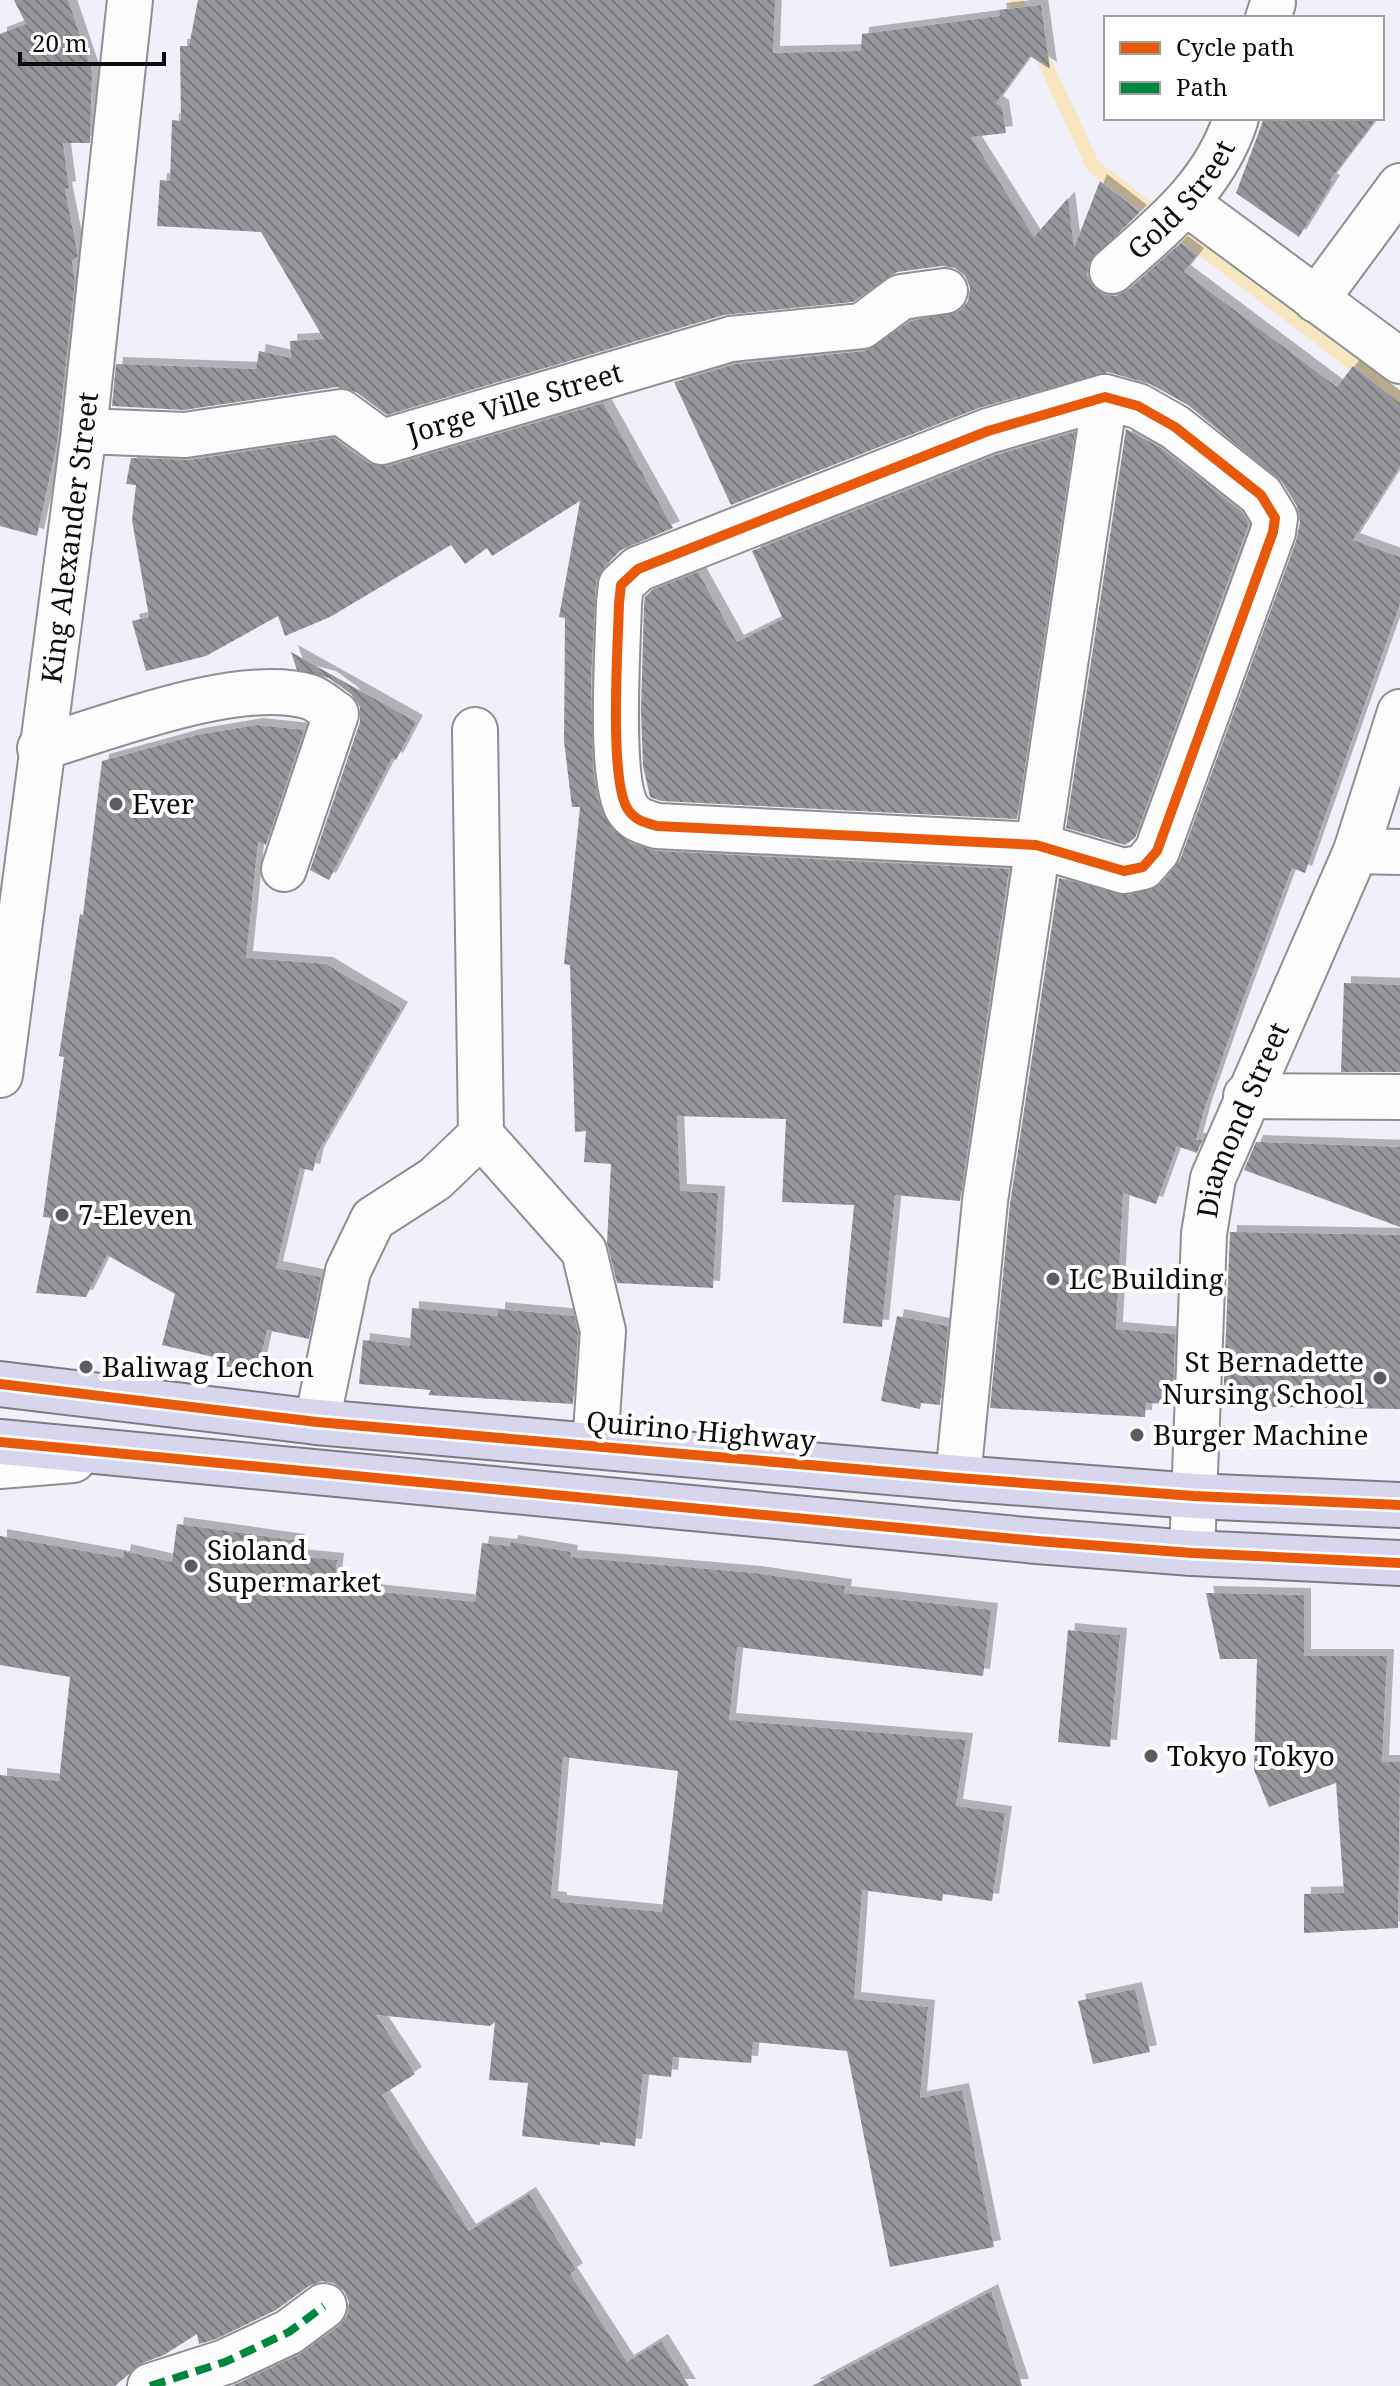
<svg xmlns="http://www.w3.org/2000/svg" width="1400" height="2386" viewBox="0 0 1400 2386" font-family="'Noto Serif',serif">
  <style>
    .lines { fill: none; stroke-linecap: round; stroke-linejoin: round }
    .stream { stroke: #f8e6c1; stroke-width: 14 }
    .building { fill: url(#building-back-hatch); fill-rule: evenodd; filter: url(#shadow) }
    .minor-casing { stroke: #8f8f93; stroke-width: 48 }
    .major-casing { stroke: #7c7c80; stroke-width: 48 }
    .minor { stroke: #fdfdfe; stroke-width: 44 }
    .major { stroke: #d8d6ec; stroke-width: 44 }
    .quiet { stroke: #00873e; stroke-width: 8; stroke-dasharray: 16 8; stroke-linecap: butt }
    .cycleway-casing { stroke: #fff; stroke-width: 15 }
    .cycleway { stroke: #e8590c; stroke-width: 10 }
    .poi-dot { fill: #5c5c5f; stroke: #fff; stroke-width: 3 }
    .labels { text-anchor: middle; stroke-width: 8; stroke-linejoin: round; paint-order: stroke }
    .street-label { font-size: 28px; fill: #0c0c0c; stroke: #fff }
    .poi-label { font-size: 28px; fill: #0c0c0c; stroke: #fff; text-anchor: start }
  </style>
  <defs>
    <pattern id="building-back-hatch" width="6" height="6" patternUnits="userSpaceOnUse" patternTransform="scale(2)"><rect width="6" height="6" fill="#96979d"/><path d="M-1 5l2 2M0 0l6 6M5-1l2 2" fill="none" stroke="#797a7e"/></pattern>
    <filter id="shadow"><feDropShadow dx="7" dy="-7" stdDeviation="0" flood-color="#0004"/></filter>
  </defs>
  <rect width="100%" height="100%" fill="#f0f0fa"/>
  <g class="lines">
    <path class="stream" d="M1016,0L1026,22
      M1040,52L1093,166L1400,399"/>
  </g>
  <path class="building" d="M14,0H68L92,71L90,143H63L69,188L65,189L78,256L72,261L75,282L57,443L37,536L0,526V34L26,24Z
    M198,0H775L773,53L861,51L862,34L1000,16L999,10L1041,5L1050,69L1030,56L996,103L1002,107L1006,133L971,137L1034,237L1068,198L1074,248L1100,181L1140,212L1089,262L1087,275L1094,288L1105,295L1116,296L1128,290L1181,243L1197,255L1184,272L1337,387L1353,366L1400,403V466L1353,540L1400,557V604L1305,873L1292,868L1240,1007L1204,1110L1196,1140H1202L1197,1153L1177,1146L1156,1204L1123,1193L1116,1329L1175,1334L1173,1404L1146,1403L1145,1417L990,1408L1010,1204L1059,878L1129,895L1161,884L1180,860L1296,541L1300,522L1297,506L1282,482L1188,405L1150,384L1108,372L979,408L731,505L674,382L736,364L865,351L911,321L960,311L968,301L970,287L965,276L955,268L942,266L897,272L853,302L724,315L387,415L356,392L337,387L184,410L112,406L116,364L256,369L259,351L291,358L290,341L324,339L261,232L157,226L160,180L170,181L172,120L181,121L180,46H189Z
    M1264,118H1377L1330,180L1333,182L1299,237L1236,193Z
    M603,403L673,528L621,550L604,567L596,582L591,678L593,770L598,800L612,829L630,843L656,851L1009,869L960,1201L895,1195L882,1327L843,1323L854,1205L782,1202L786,1119L677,1116L680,1191L718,1193L713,1288L617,1283L607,1243L611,1164L584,1162L586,1131L575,1132L570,965L564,964L580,807H572L564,741L565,618L559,617L580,501L492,556L487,548L465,564L451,545L330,617L285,636L278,616L206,656L146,671L132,621L149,617L132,520L136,485L126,484L131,458L189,460L334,438L368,463L388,466Z
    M1126,429L1161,448L1242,512L1249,523L1135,838L1125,845L1066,828Z
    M1075,432L1017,819L661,801L650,797L643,766L641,710L644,605L645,597L652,590L698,572L737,642L783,619L752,551L996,455Z
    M291,652L416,722L396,760L392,758L329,880L310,870L360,722V707L351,694L329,678L297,670Z
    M256,725L304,730L266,845L258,842L246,958L326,964L401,1009L317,1154L313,1171L300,1168L276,1268L321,1277L309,1339L267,1330L257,1374L217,1364L218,1358L162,1345L175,1294L107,1255L86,1297L36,1293L51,1218L43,1217L64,1057L59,1056L80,914L83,915L102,761L197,735Z
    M1344,983L1400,985V1072H1341Z
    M1256,1142L1400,1147V1227L1244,1170Z
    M1230,1232L1400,1235V1409L1223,1406Z
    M412,1308L498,1316V1309L574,1316L578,1333L573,1404L428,1395L431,1390L359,1384L363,1340L410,1346Z
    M897,1316L948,1326L940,1405L921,1403L920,1409L881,1401Z
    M177,1524L298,1541L296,1556L337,1560L334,1587L475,1602L482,1543L510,1546L511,1542L571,1552L570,1557L754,1573L845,1586L844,1593L991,1610L983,1676L737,1647L729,1720L966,1740L956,1806L1005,1813L992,1901L943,1894L942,1901L862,1890L854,1999L928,2007L920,2098L962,2090L994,2247L890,2267L847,2051L753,2042L751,2063L673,2057L671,2077L643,2074L635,2146L600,2142V2145L522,2136L528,2083L489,2080L495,2022L490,2026L376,2015L415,2074L382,2095L469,2231L529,2194L576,2270L570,2274L627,2362L661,2341L689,2386H232L300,2354L339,2326L347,2315L349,2302L344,2291L333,2283L322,2281L309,2286L276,2310L216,2339L199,2344L197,2334L164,2355L142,2363L115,2386H0V1775L59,1781L70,1677L0,1665V1536L123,1558L124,1551L172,1562ZM563,1757L678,1771L662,1912L560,1902V1899L551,1898Z
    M1206,1593L1304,1595V1656H1387L1382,1762H1400L1398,1928L1304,1933V1894L1344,1893L1336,1783L1269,1807L1254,1770L1257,1659H1220Z
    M1068,1630L1120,1635L1110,1747L1058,1742Z
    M1135,1989L1150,2052L1093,2064L1078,2001Z
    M991,2291L1022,2386H812Z"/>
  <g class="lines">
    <defs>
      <g id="minor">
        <path d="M1268,18L1273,3"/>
        <path d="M1188,204L1400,361"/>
        <path id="s1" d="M1112,271C1163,226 1215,185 1236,118"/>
        <path d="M1316,300L1400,186"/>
        <path d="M1105,397L1138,406L1175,427L1261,495L1275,518L1273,532L1157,851L1143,867L1124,871L1036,845L657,826C644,822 634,820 627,808C609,776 618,646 619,603L621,585L638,569L988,431Z"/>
        <path id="s2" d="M84,431L185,435L341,412L382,442L731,339L862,326L901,297L945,291"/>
        <path d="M40,748C112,727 239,676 310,697C319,700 328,709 336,714L284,869"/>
        <path d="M1356,851L1400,852"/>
        <path id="s3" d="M0,1075L84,431L130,0"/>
        <path d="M1246,1096L1400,1097"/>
        <path d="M481,1135L584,1251L603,1331L595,1446"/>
        <path d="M317,1422L348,1271L373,1219L435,1179L481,1135L475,730"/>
        <path d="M0,1466L73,1460"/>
        <path d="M958,1478L985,1201L1105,397"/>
        <path id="s4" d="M1192,1553L1204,1234L1213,1178L1356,851L1400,712"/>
        <path d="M150,2386L225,2362L289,2332L324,2306"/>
      </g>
      <path id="major" d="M0,1384L317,1422L958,1478L1194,1496L1400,1505
        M0,1442L1037,1541L1192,1553L1400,1563"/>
    </defs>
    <use href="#minor" class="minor-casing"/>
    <use href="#major" class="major-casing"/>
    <use href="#minor" class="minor"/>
    <use href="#major" class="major"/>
    <path class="quiet" d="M150,2386L225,2362L289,2332L324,2306"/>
    <defs>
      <path id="cycleway" d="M1105,397L1138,406L1175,427L1261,495L1275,518L1273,532L1157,851L1143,867L1124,871L1036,845L657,826C644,822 634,820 627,808C609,776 618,646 619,603L621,585L638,569L988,431Z
        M0,1384L317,1422L958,1478L1194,1496L1400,1505
        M0,1442L1037,1541L1192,1553L1400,1563"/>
    </defs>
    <use href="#cycleway" class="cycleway-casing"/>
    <use href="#cycleway" class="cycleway"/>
  </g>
  <g class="poi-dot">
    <circle cx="116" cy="804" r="8"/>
    <circle cx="62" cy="1215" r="8"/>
    <circle cx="1053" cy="1279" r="8"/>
    <circle cx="86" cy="1367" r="8"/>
    <circle cx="1380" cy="1378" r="8"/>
    <circle cx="1137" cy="1435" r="8"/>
    <circle cx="191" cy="1566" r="8"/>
    <circle cx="1151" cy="1756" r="8"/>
  </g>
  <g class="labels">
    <g class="street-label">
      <text dy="10" stroke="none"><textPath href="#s1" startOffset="100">Gold Street</textPath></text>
      <text dy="10" stroke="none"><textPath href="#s2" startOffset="448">Jorge Ville Street</textPath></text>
      <text dy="10" stroke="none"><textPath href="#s3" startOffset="542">King Alexander Street</textPath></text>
      <text dy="10" stroke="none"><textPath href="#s4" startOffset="440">Diamond Street</textPath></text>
      <text transform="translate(701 1431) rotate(5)" y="10">Quirino Highway</text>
    </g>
    <g class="poi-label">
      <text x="132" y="814">Ever</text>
      <text x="78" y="1225">7-Eleven</text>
      <text x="1069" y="1289">LC Building</text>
      <text x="1364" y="1372" text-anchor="end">St Bernadette<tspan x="1364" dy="32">Nursing School</tspan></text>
      <text x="102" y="1377">Baliwag Lechon</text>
      <text x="1153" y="1445">Burger Machine</text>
      <text x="207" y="1560">Sioland<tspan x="207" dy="32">Supermarket</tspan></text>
      <text x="1167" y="1766">Tokyo Tokyo</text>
    </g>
  </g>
  <rect x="1104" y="16" width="280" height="104" fill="#ffffff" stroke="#9e9e9e" stroke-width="2"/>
  <rect x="1120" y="42" width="40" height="12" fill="#e8590c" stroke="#9e9e9e" stroke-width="2"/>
  <text x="1176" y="56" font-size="24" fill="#0c0c0c">Cycle path</text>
  <rect x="1120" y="82" width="40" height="12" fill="#00873e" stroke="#9e9e9e" stroke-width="2"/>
  <text x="1176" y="96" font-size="24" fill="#0c0c0c">Path</text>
  <path d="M20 52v12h144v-12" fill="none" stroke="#0c0c0c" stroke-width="4"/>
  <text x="32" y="52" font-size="24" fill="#0c0c0c" stroke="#ffffff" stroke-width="6" paint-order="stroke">20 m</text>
</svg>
